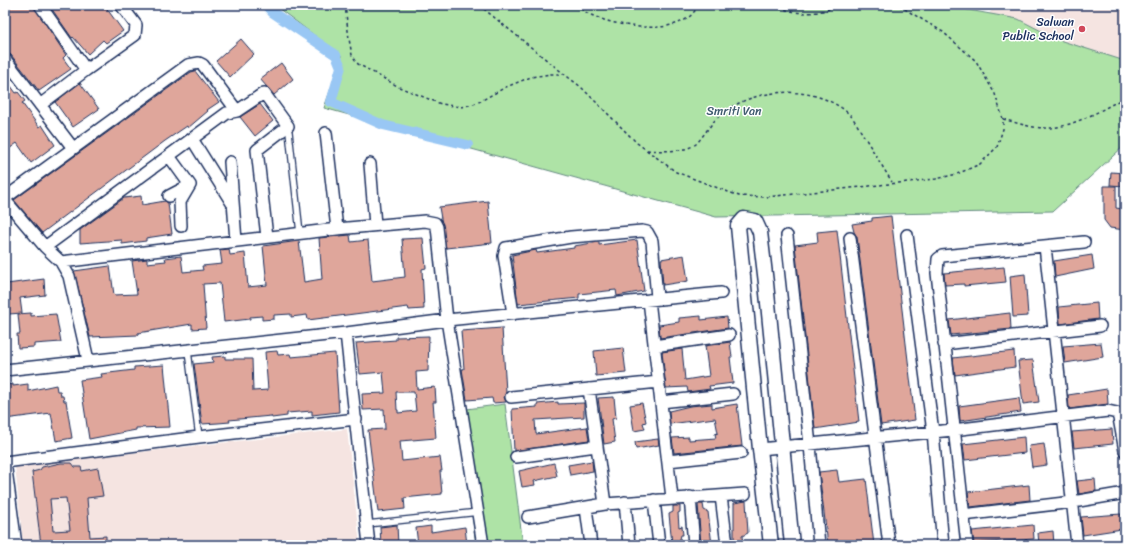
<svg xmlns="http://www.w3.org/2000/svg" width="1130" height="550" viewBox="0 0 1130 550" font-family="Sriracha,sans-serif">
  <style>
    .built { fill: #f5e4e1 }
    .green { fill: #aee3a6; stroke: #648982 }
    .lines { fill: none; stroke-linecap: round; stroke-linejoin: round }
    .canal { stroke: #99c7f4; stroke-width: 10 }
    .building { fill: #dfa69b; stroke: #1b2f5e; fill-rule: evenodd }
    .service-casing { stroke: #1b2f5e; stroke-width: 8 }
    .minor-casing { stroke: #1b2f5e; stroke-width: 14 }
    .tertiary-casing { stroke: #1b2f5e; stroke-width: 17 }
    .path { stroke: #1b2f5e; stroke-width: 1.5; stroke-dasharray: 3 3; stroke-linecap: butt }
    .service { stroke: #fff; stroke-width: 5.5 }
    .minor { stroke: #fff; stroke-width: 11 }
    .tertiary { stroke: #fff; stroke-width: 14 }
    .poi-dot { fill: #d1495b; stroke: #fff; stroke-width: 1.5 }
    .labels { text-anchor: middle; stroke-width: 3; stroke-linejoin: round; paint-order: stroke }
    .poi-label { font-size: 12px; fill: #1b2f5e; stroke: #fff; text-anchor: end }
    .park-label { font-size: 12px; fill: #405c70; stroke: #fff }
  </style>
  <rect width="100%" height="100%" fill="#fff"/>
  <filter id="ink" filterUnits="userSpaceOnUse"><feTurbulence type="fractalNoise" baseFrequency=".025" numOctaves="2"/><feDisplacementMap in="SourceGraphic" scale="8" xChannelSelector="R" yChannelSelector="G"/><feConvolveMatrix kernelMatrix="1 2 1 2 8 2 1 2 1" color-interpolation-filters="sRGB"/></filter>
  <g filter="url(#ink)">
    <path class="built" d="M995,5H1125V61L1059,40L1018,19L989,14Z
      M347,429L360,545H23L15,466Z"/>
    <path class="green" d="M274,5H952L963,9L1018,19L1059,40L1125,61V145L1053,211L716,217L324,108L342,56Z
      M505,404L523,545H476L459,410Z"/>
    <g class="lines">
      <path class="canal" d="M266,5L272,12L336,55L341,67L331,102L383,125L468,145"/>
    </g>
    <path class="building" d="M5,5H33L66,55L63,58L71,69L39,91L11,55L5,51Z
      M49,5H113L107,9L123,31L106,43L103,40L88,54L73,37L72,38Z
      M241,39L254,54L230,77L216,61Z
      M281,63L293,79L274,95L260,79Z
      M195,71L219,102L207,110L208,111L188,128L187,126L165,141L42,233L14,200L191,72Z
      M5,78L16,93L18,92L25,101L22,103L39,127L42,125L55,145L31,163L17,143L5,152Z
      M80,83L99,109L73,127L55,102Z
      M260,104L273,121L255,136L240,117Z
      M1111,172L1125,173V186L1110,185Z
      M1104,186H1116V208L1122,209V216L1125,215V230L1110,228L1104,220Z
      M141,196L142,205L165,201L168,203L172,234L146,238V241L122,244V240L80,243V230L124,198Z
      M488,201L492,243L446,248L439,207Z
      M891,216L915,420L881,425L857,237L854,232L852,224L872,221V218Z
      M837,230L859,422L815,429L795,245L818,242L817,232Z
      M350,235L351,242L368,240L372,281L405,277L402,239L423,238L426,268L422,269L424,309L409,310L408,307L308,320L307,315L291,317V314L274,315V319L262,320V316L250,317V319L224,322L220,283L203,284L206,328L192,329V324L138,333V335L90,337L74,271L110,266L114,295L137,294L132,261L147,259V263L166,261L165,258L181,256L183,272L203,270L202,266L222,264L220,250L229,249L230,255L245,253L248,287L267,285L263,246L299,241L304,282L322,279L319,238Z
      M637,240L644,291L617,296L616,290L579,294V298L518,304L512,255L536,250L537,253L574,248V246L599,242V245Z
      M684,255L688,281L663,285L661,259Z
      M1092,255L1094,269L1055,277L1054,261Z
      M1004,267L1006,282L964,286V284L945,285L944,273Z
      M1025,274L1028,316L1013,317L1010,276Z
      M44,279L45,295L20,298L22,313L9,314L7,284Z
      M1097,303L1098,319L1060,324L1059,307Z
      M31,313V316L56,314L61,342L34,344V347L18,348L17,334H20L18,314Z
      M1010,313L1011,329L951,335L949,320Z
      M701,316V320L727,317L728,328L660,338L659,325L679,322V318Z
      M502,328L506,392L504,397L506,402L493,403L492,398L467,400L462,369H464L461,331Z
      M429,336L428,371L416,372L417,389L435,387L436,402H433L436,438L400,441L402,461L440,457L442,471H440L442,494L404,498L405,509L378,512L368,430L385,429L384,409L363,410L362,394L385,393L383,372L360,374L356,343L396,340V337ZM396,392H414L416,411L398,413V410H397Z
      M730,342L732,357H730L733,383L709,386L710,389L688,392L687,387L666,388L662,352L682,349L685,380L709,376L705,346Z
      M1101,343L1103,357L1065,363L1063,346Z
      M623,348L626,373L596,376L594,351Z
      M277,351L278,355L290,354L291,357L335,353L339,412L312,415V411L287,413V416L272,418L271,416L229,420L230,422L218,423L202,424L194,364L213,362L212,357L225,356V359H252L253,391L268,390L265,352Z
      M1014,351L1015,367L955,375L953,358Z
      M1033,360L1039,402L1023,404L1018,361Z
      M164,365L170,427L136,428V430L89,439L80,380L102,377L101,374L134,370V367Z
      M13,384V386L28,384V391L56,385L57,391H60L61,396H63L64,401H66L72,438L56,441L51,413L5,419V385Z
      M1107,389L1108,404L1069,409L1068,395Z
      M614,397L616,418L612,419L615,442L604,444L598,398Z
      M1019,398L1021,412L960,421L959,406Z
      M558,402V404L584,403V417L535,420L536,434L587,427L589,440L514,451L512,409L537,407V404Z
      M642,403L646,422L643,423L645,429L634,431L630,405Z
      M712,404V408L737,404L742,446L674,453L672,438L689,437V440L716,438L715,434L718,433L715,418L670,424L669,411L690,406Z
      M1112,429L1113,444L1074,448L1072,432Z
      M1024,437L1025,453L965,460L963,444Z
      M658,439L659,445L636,449L635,442Z
      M1044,444L1047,465L1032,467L1029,446Z
      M592,461L593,471L570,475L568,465Z
      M61,463H72L75,467H81L82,471L98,468L103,496L87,498L90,537L106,536V545H41L32,472L40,470L42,467ZM66,498L70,530L53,531L50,499Z
      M554,463L557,476L534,481L535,485L522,487L519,471Z
      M837,470L839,482L866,479L874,545H828L819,472Z
      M1095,479L1096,491L1079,494L1077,481Z
      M1029,485L1030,500L970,507L968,492Z
      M746,501L748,533L742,536L743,545H734V503Z
      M698,504H703L704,510L708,512L712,545H701Z
      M673,506H680V512L678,513L679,527L682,526L683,535H681L679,543L672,544L669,514L673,512Z
      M1121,514L1122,529L1083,535L1081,517Z
      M397,525L398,545H381L380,527Z
      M1033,525L1034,539L974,543L972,531Z
      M431,526V532L465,527L467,545H418L416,528Z
      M1053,531L1054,545H1039L1038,533Z"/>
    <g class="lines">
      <defs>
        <path id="service" d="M289,132L300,233
          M188,351L199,437
          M367,524L479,512"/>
        <path id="minor" d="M40,5L86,70
          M5,59L73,148
          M40,105L86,70L135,35L136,25L121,5
          M326,133L337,229
          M192,139L232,203
          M169,156L190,185L180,202L181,226
          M230,162L236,241
          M370,164L375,225
          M169,196L190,185
          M5,198L188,65L199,63L203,65L237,111
          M5,200L45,247L61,262L69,276L88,360
          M907,235L933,432L943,545
          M787,236L810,445L819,545
          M850,238L889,545
          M1045,246L1077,545
          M45,247L227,113L237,111L264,93L288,126L257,150L267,237
          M61,262L337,229L425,221L435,223L437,227L447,320L483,545
          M649,300L672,498
          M513,314L504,256L506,248L571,237L642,231L647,232L652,241L657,298
          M346,333L369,545
          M944,344L1100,326
          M654,346L729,335
          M5,370L346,333L447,320L721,293
          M589,389L605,504
          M511,397L659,382
          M661,402L733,394
          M760,449L953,430L1108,411L1117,413L1119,418L1125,451
          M516,457L596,446
          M668,461L741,453
          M5,462L199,437L356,419
          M5,462L16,545
          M721,496L727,545
          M690,497L694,545
          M654,500L659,545
          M625,502L629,545
          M586,508L591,545
          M963,515L1073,502L1125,493
          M528,517L605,504L745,494
          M967,545L937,273L938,259L942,256L1084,242"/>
        <path id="tertiary" d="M771,545L760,449L738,226L744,219L755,221L760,232L766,283L792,545"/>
      </defs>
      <use href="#service" class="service-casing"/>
      <use href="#minor" class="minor-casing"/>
      <use href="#tertiary" class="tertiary-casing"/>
      <path class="path" d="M345,5L349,39L352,55L358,64L399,87L441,104L461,107L477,103L506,87L531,77L551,74H564L581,87L637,143L676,172L739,196L766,197L936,179L957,174L980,164L997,147L1003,129V119L995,94L976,61L943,32L898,5
        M479,5L564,74
        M576,5C596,25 666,37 689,17C693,14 696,9 699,5
        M774,5C797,16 817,15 840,5
        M1003,119C1017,123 1031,128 1045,128C1070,129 1104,109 1125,97
        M647,150C660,151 687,153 697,143C706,133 712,121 723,113C756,87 815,84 848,113C854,118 858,127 862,133C872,149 882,166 892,182"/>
      <use href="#service" class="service"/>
      <use href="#minor" class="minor"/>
      <use href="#tertiary" class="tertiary"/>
    </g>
  </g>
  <circle class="poi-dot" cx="1082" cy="29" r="4"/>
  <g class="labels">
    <g class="poi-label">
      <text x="1074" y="26">Salwan<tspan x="1074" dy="14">Public School</tspan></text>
    </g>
    <g class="park-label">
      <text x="734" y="115">Smriti Van</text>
    </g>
  </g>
  <rect width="1130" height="550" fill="none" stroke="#fff" stroke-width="20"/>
  <rect x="10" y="10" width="1110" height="530" fill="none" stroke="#1b2f5e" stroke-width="1.5" filter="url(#ink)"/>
</svg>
